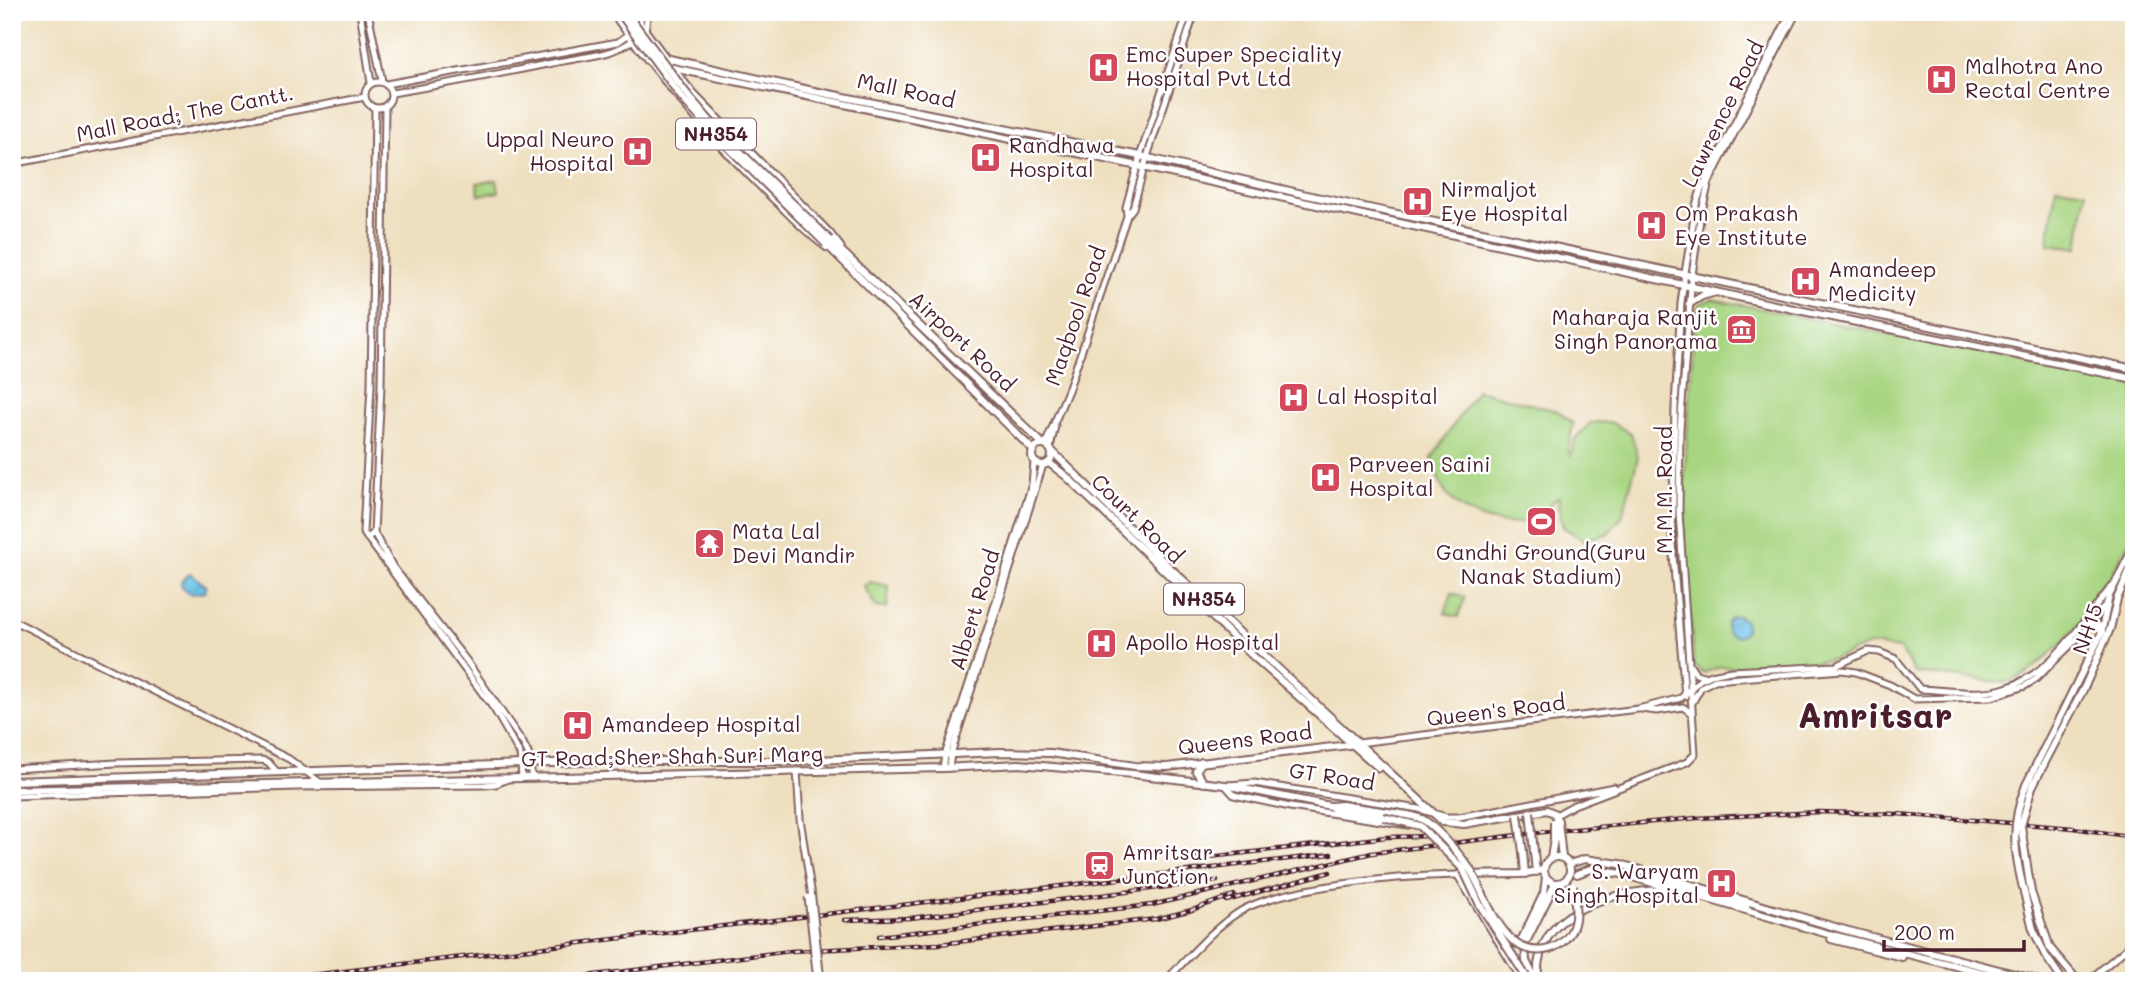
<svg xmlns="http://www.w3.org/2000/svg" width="2146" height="993" viewBox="0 0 2146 993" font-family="Mali,sans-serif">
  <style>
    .green { fill: #a8d581; stroke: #797a56; stroke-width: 2 }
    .water { fill: url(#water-waves); stroke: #5a7089; stroke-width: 2 }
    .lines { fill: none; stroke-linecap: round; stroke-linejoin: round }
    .tertiary-casing { stroke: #83625f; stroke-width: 9 }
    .secondary-casing { stroke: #83625f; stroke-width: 9 }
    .primary-casing { stroke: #83625f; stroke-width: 10 }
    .trunk-casing { stroke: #83625f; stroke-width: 10 }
    .tertiary { stroke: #fff; stroke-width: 5 }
    .secondary { stroke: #fff; stroke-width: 5 }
    .primary { stroke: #fff; stroke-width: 6 }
    .trunk { stroke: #fff; stroke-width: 6 }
    .rail-casing { stroke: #4a1f2b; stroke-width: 4.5 }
    .rail { stroke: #fff; stroke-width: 2; stroke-dasharray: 5; stroke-linecap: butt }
    .tertiary-bridge-casing { stroke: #83625f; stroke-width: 9; stroke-linecap: butt }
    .primary-bridge-casing { stroke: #83625f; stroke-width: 10; stroke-linecap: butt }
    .trunk-bridge-casing { stroke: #83625f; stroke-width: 10; stroke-linecap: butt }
    .tertiary-bridge { stroke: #fff; stroke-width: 5 }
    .primary-bridge { stroke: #fff; stroke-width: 6 }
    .trunk-bridge { stroke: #fff; stroke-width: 6 }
    .labels { text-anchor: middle; stroke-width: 5; stroke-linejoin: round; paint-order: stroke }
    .shield { fill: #fff; stroke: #80626b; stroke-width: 2 }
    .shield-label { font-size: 19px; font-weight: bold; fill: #4a1f2b }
    .poi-label { font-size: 21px; fill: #4a1f2b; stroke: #fff; text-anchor: start }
    .street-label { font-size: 21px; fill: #4a1f2b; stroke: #fff }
    .town-label { font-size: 35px; font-weight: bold; fill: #4a1f2b; stroke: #fff }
  </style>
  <defs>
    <pattern id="water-waves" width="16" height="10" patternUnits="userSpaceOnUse" patternTransform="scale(1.75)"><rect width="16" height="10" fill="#69c2e7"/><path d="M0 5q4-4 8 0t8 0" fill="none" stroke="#5da6c6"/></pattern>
  </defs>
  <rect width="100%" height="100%" fill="#fff"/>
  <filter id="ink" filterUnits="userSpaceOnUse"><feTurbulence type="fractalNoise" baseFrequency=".0143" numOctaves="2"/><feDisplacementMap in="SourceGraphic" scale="14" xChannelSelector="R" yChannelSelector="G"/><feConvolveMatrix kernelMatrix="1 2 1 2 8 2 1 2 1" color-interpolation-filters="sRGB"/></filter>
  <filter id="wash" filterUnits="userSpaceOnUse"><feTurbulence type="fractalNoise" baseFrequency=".00686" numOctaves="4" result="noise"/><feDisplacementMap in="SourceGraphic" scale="28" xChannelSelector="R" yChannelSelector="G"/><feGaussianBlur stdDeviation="1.57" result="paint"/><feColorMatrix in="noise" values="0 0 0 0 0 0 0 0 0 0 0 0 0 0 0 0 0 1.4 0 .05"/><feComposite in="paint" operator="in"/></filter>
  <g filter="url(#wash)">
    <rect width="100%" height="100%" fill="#eedfbf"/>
    <path class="green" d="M497,180L499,192L479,195L477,183Z
      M2056,187L2086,191L2078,248L2048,244Z
      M1712,299L2134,383V534L2090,608L2067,639L2028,673L2008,683L1915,673L1900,649L1869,645L1834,659L1770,667H1720L1703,673L1694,665L1682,512L1695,313L1699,304Z
      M1477,390L1557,411L1573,423L1568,451L1571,455L1575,439L1590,423L1610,422L1631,433L1638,457L1622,517L1607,534L1584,540L1563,527L1558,506L1559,497C1550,501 1548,511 1540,516C1510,533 1461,518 1443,489C1438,480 1435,467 1432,458Z
      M870,582L889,586L887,608L876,607L864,586Z
      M1452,593L1465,597L1458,617L1445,613Z"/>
    <path class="water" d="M190,573L206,586L205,592L189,594L182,587L181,582Z
      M1726 626a10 10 0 1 1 20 0a10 10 0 1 1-20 0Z"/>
  </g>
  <g filter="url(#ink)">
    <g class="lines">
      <defs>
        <path id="tertiary" d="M360,12L371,83
          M368,12L382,81
          M640,24L641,12
          M645,31L648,12
          M375,108L371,386L363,532L494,709L520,754L522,778
          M1140,156L1188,12
          M1147,157L1195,12
          M1685,273L1696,205L1701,190L1791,12
          M1692,275L1700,219L1709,182L1797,12
          M374,533L393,567L466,660L523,743L528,753L532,778
          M367,538L374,533L381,386L385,106
          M797,771L800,819L811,890
          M1165,981C1188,959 1210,931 1236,914C1278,885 1405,876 1458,875
          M2088,981L2134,942"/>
        <path id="secondary" d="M649,61C687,111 729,157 775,201C792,217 808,235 827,248
          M673,68L695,95L830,233L841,247
          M365 95a13 13 0 1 1 26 0a13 13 0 1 1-26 0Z
          M386,84L618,42L632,32
          M392,93C445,84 499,74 552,63C578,57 614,57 634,39
          M12,164L365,97
          M1127,216L1126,207L1140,156
          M1045,445L1069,388L1127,216L1133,208L1147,157
          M1050,448L1055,426
          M12,620L289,759L321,783
          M1691,666L1696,674L1707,677
          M1685,696L1672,543L1675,406L1681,303L1685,273
          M1692,703L1701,687L1715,680L1842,670L1856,672L1890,685L1914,699L1992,697L2025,686L2036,679L2088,628L2106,604
          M1641,709L1657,711L1683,707L1691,713
          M1358,743L1638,709L1681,698L1700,680L1711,675L1731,671L1836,666L1868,651L1879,652L1896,659L1920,689C1946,690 1976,696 2002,689C2050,677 2082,622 2112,586
          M943,768L945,755L989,624L1032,484L1034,462
          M949,768L951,754L1043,465
          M12,769L116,763L262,760L268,762L277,772
          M1225,785L1234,795L1290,807L1408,825
          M1228,785L1254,783L1419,809L1446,817H1459L1614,787
          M12,796L297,787L485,785L496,784L508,779
          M1556,815L1574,805L1687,762L1695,754L1679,512L1680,429L1692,275"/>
        <path id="primary" d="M612,12L648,60L673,68L1115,161L1798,310L2134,379
          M631,12L668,61
          M665,58L809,90L1140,156L1307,195L2134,369
          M1689,304L1702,296L1716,292
          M2092,624L2098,626L2102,632
          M1202,762L1196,771L1204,783
          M12,781L612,761H794L1000,752L1051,753L1135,766L1167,767L1357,744
          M2026,785L2101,634L2109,596L2134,546
          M2032,787L2085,686L2110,629L2117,599L2134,561
          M12,790L943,768L1019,764L1133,774L1225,785L1330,806L1336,810L1383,817
          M1330,806L1342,805L1401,814
          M2024,892L2033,929L2045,955L2063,981
          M2031,892L2050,948L2078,981"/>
        <path id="trunk" d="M830,240L1043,444
          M826,244L1033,450
          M1032 455a10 10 0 1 1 20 0a10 10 0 1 1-20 0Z
          M1052,451L1167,565L1443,822L1464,824L1547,810L1554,813L1558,821
          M1049,463L1066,476L1254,657L1379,768
          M1560,839L1562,858
          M1523,852L1525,874
          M1534,852L1536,872
          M1544 870a13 13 0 1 1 26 0a13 13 0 1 1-26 0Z
          M1551,858L1554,839
          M1569,864L1585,859L1620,864L1845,930L2041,981
          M1577,874L1590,869L1622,874L1828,934L2015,981
          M1653,877L1747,905
          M1831,939L1902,957
          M1503,945L1521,941L1544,893L1546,877
          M1523,981L1458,875L1521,874L1543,870
          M1536,981L1526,961L1525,944L1555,884
          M1538,981C1532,912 1610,891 1664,890"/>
      </defs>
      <use href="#tertiary" class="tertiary-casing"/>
      <use href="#secondary" class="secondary-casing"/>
      <use href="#primary" class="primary-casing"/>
      <use href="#trunk" class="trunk-casing"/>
      <use href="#tertiary" class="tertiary"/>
      <use href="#secondary" class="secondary"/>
      <use href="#primary" class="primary"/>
      <use href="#trunk" class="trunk"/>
      <defs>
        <path id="rail" d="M1192,859L1387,837L1436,836
          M1226,901L1330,872
          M845,920L910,918L1217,881
          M879,936L1152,905L1372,853L1543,832L1697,818L1819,812L1897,814L2073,828L2134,837
          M260,981L1331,854
          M545,981L791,951L939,944L1156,919L1192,910L1234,895"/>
      </defs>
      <use href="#rail" class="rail-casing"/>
      <use href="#rail" class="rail"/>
      <defs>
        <path id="tertiary-bridge" d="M811,890L821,981
          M808,897L817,981"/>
        <path id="primary-bridge" d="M1401,814C1408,815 1415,816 1422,819C1435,826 1462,857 1470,869C1484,893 1491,919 1511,939C1529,958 1563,953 1573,927C1578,914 1574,898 1573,885
          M1383,817L1420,826L1463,869L1480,905L1529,981
          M2024,892C2014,852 2010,825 2026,785
          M2031,892L2021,826L2032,787"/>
        <path id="trunk-bridge" d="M619,12L682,98L711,130L826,244
          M626,12L687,94L715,127L830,240
          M1530,812L1534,852
          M1518,815L1523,852
          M1558,821L1560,839
          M1554,822V839"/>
      </defs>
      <use href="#tertiary-bridge" class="tertiary-bridge-casing"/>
      <use href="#primary-bridge" class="primary-bridge-casing"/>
      <use href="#trunk-bridge" class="trunk-bridge-casing"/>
      <use href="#tertiary-bridge" class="tertiary-bridge"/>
      <use href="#primary-bridge" class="primary-bridge"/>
      <use href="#trunk-bridge" class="trunk-bridge"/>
    </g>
  </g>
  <defs>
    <symbol id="hospital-square" viewBox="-11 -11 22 22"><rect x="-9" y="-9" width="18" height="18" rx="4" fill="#d1495b" stroke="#fff"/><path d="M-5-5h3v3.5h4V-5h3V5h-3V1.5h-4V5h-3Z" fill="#fff"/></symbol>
    <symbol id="museum-square" viewBox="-11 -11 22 22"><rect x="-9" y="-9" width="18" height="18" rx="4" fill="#d1495b" stroke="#fff"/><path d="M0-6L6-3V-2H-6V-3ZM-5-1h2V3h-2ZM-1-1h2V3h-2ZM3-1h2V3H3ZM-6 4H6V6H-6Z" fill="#fff"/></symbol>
    <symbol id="stadium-square" viewBox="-11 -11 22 22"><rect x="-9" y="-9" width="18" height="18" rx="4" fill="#d1495b" stroke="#fff"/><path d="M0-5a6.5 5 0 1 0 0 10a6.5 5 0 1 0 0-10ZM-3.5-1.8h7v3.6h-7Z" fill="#fff"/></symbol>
    <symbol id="temple-square" viewBox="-11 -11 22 22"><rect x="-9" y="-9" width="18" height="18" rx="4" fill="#d1495b" stroke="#fff"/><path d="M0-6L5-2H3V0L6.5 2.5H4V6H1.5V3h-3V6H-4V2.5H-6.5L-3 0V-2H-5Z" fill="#fff"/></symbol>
    <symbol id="station-square" viewBox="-11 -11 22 22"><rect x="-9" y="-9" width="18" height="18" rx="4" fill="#d1495b" stroke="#fff"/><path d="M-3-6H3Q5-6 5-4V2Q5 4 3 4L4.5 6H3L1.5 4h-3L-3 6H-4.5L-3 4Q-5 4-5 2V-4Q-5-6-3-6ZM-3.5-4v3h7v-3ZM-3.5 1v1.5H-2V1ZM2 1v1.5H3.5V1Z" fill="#fff"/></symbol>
  </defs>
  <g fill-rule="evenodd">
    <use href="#hospital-square" x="1086" y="50" width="35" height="35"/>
    <use href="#hospital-square" x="1924" y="62" width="35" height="35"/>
    <use href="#hospital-square" x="620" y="134" width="35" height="35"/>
    <use href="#hospital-square" x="968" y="140" width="35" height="35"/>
    <use href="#hospital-square" x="1400" y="184" width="35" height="35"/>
    <use href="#hospital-square" x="1634" y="208" width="35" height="35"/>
    <use href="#hospital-square" x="1788" y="264" width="35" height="35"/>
    <use href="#museum-square" x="1724" y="312" width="35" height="35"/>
    <use href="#hospital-square" x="1276" y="380" width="35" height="35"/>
    <use href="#hospital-square" x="1308" y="460" width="35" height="35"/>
    <use href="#stadium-square" x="1524" y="504" width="35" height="35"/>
    <use href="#temple-square" x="692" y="526" width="35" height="35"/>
    <use href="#hospital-square" x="1084" y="626" width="35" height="35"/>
    <use href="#hospital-square" x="560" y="708" width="35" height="35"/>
    <use href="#station-square" x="1082" y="848" width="35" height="35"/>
    <use href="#hospital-square" x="1704" y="866" width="35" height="35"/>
  </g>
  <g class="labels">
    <g class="shield">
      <rect x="676" y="118.5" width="80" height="31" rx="5"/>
      <rect x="1164" y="583.5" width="80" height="31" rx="5"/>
    </g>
    <g class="shield-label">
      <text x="716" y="141">NH354</text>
      <text x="1204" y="606">NH354</text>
    </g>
    <g class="poi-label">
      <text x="1126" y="62">Emc Super Speciality<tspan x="1126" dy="24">Hospital Pvt Ltd</tspan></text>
      <text x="1965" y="74">Malhotra Ano<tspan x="1965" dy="24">Rectal Centre</tspan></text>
      <text x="614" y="147" text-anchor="end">Uppal Neuro<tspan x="614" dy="24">Hospital</tspan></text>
      <text x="1009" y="153">Randhawa<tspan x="1009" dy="24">Hospital</tspan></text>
      <text x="1441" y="197">Nirmaljot<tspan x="1441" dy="24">Eye Hospital</tspan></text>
      <text x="1675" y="221">Om Prakash<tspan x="1675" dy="24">Eye Institute</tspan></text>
      <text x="1828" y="277">Amandeep<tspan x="1828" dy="24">Medicity</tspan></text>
      <text x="1718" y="325" text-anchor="end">Maharaja Ranjit<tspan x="1718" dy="24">Singh Panorama</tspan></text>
      <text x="1317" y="404">Lal Hospital</text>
      <text x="1349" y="472">Parveen Saini<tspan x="1349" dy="24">Hospital</tspan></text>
      <text x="732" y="539">Mata Lal<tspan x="732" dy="24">Devi Mandir</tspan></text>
      <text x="1541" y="560" text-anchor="middle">Gandhi Ground(Guru<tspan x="1541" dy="24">Nanak Stadium)</tspan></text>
      <text x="1125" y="650">Apollo Hospital</text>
      <text x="601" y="732">Amandeep Hospital</text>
      <text x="1122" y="860">Amritsar<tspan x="1122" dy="24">Junction</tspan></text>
      <text x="1699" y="879" text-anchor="end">S. Waryam<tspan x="1699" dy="24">Singh Hospital</tspan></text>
    </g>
    <g class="street-label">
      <text transform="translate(906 91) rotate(12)" y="7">Mall Road</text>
      <text transform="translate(185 114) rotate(-11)" y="7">Mall Road; The Cantt.</text>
      <text transform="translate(1723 114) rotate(-64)" y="7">Lawrence Road</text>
      <text transform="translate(1076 316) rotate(-71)" y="7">Maqbool Road</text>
      <text transform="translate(962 342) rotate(43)" y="7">Airport Road</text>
      <text transform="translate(1665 490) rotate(-90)" y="7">M.M.M. Road</text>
      <text transform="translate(1137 519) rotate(44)" y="7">Court Road</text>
      <text transform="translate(975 610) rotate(-73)" y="7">Albert Road</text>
      <text transform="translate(2088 629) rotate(-71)" y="7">NH15</text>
      <text transform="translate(1496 711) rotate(-7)" y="7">Queen's Road</text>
      <text transform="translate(1245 740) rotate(-7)" y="7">Queens Road</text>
      <text transform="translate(672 757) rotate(-1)" y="7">GT Road;Sher Shah Suri Marg</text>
      <text transform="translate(1332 777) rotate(9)" y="7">GT Road</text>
    </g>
    <g class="town-label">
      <text x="1875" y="728">Amritsar</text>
    </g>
  </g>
  <rect width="2146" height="993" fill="none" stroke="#fff" stroke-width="42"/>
  <path d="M1884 940v10h140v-10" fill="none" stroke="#4a1f2b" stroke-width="3.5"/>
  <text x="1894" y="940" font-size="21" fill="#4a1f2b" stroke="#ffffff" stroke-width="5" paint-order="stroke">200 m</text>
</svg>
